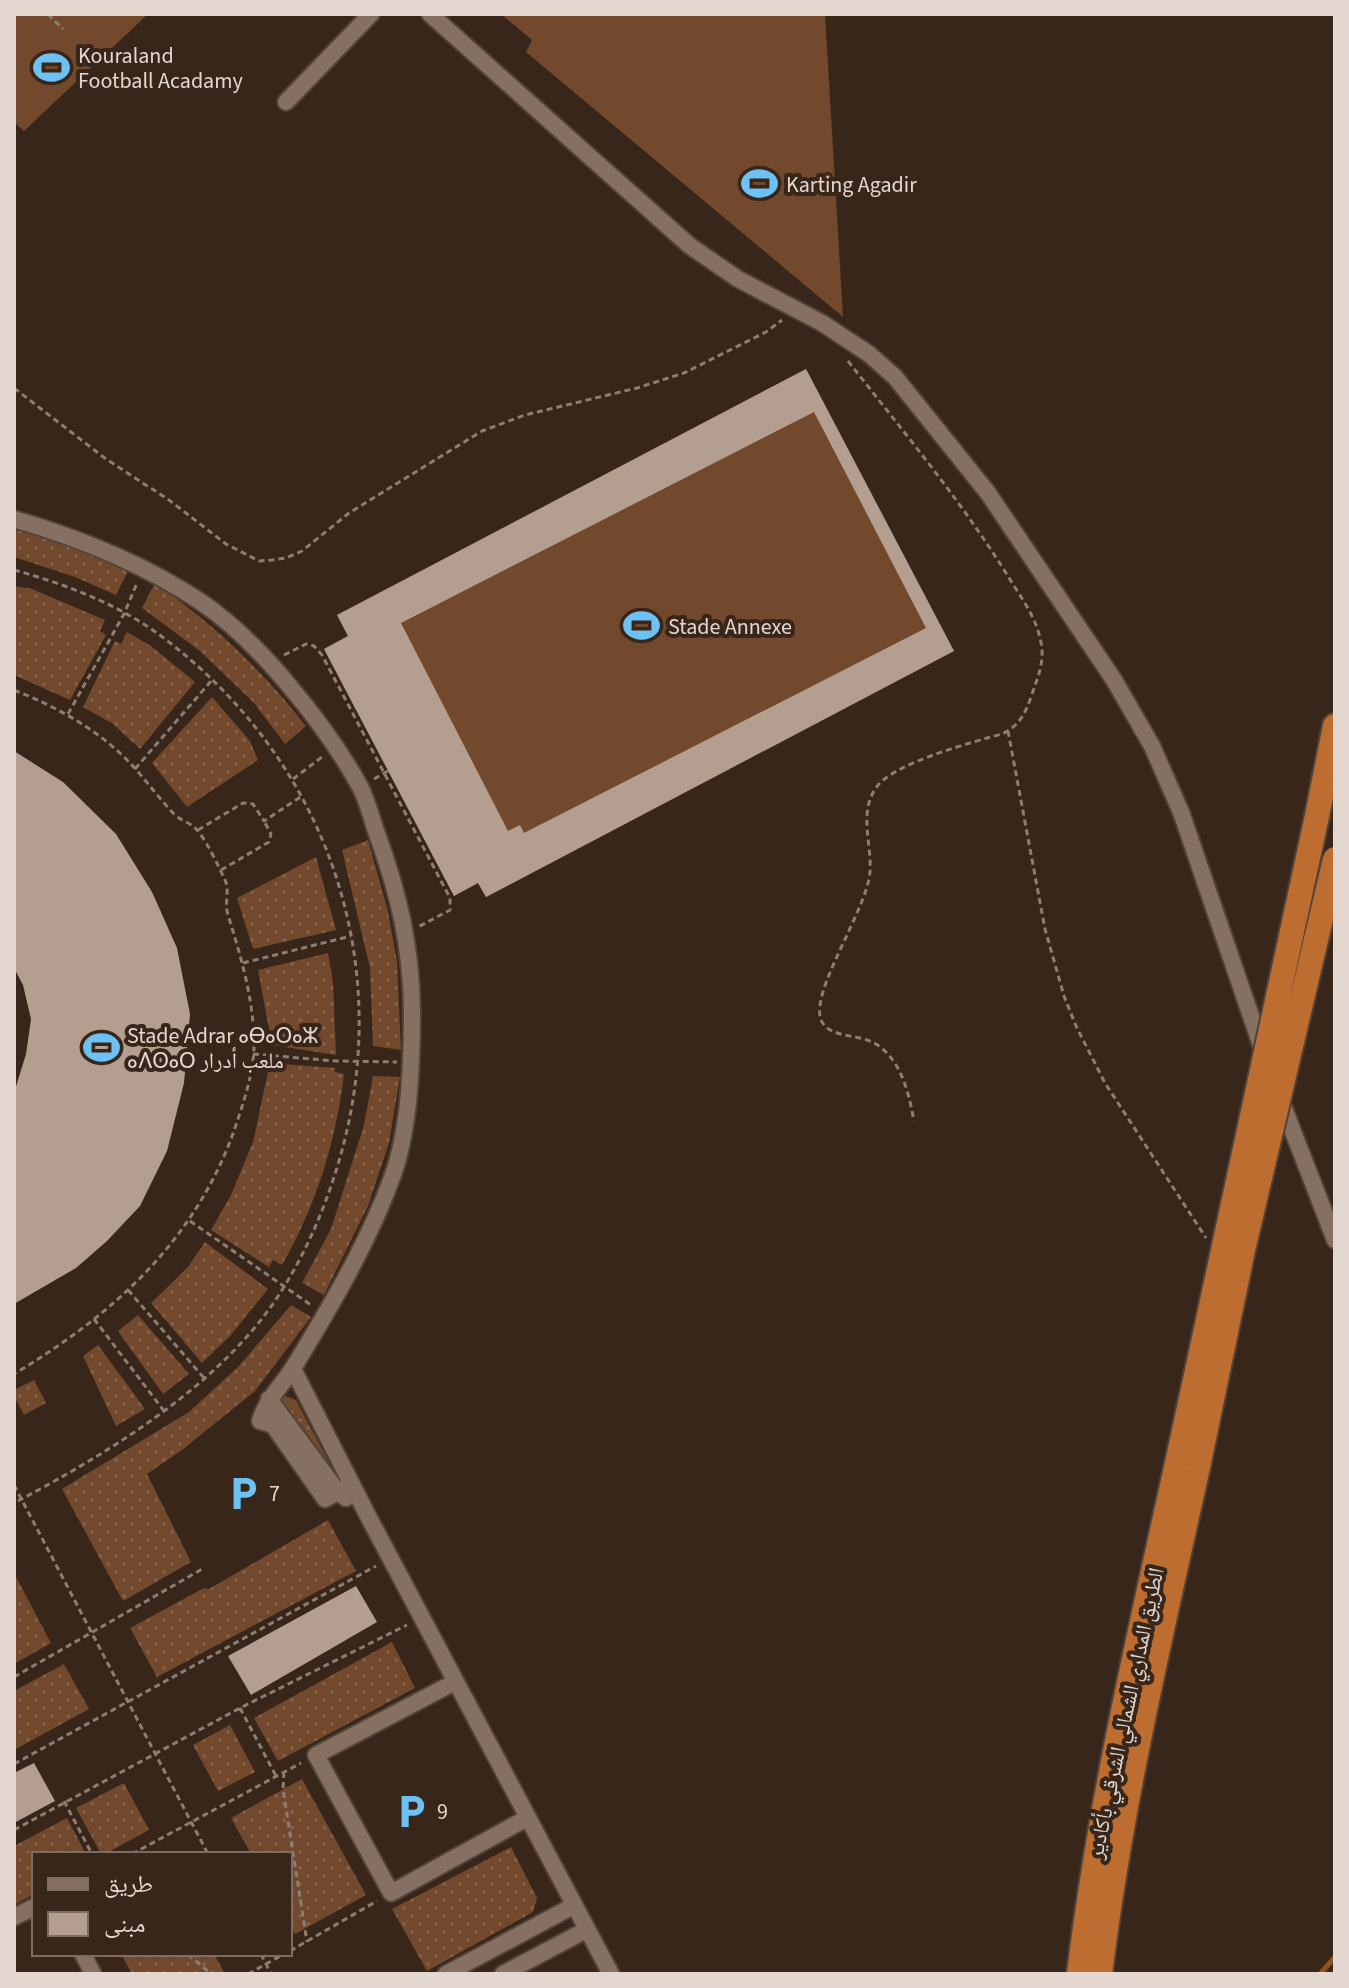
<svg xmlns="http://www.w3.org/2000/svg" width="1349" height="1988" viewBox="0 0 1349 1988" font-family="'Source Sans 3','Noto Naskh Arabic','Noto Sans Tifinagh',sans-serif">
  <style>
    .grass { fill: url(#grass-dots) }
    .pitch { fill: #72492c }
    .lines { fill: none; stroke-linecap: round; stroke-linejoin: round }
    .stream { stroke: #91511c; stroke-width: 5 }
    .building { fill: #b49e8f; fill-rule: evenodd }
    .minor-casing { stroke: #524339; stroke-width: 20 }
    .highway-casing { stroke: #524339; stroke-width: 28 }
    .path { stroke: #8d7e74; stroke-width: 3; stroke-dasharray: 6 4; stroke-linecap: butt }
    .minor { stroke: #857062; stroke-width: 16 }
    .highway { stroke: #bc6d2f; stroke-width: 24 }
    .highway-bridge-casing { stroke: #524339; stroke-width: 28; stroke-linecap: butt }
    .highway-bridge { stroke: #bc6d2f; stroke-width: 24 }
    .labels { text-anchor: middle; stroke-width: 8; stroke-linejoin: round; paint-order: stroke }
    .poi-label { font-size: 22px; fill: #e3d7cf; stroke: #38261a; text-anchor: start }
    .street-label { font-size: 22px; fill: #e3d7cf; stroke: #38261a }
  </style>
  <defs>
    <pattern id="grass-dots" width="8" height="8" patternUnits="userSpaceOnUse" patternTransform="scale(2)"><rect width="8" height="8" fill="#72492c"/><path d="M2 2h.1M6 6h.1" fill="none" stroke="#86624a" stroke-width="1.8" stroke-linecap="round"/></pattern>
  </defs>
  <rect width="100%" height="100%" fill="#38261a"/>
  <path class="grass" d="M14,529L63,544L129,569L116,595L75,577L14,557Z
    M155,583C214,624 262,670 306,726L285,744L254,703L200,651L142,608Z
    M14,586L32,589L105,620L100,631L106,635L70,700L14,675Z
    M127,632L151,646L195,682L140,749L113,724L83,707L115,641L121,644Z
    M212,697L250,741L258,760L187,807L152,763Z
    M368,840L388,911L397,961L401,1050L373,1046L370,968L342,850Z
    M316,857L336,930L253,949L237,898Z
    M328,953L333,982L336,1055L272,1045L258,970Z
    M270,1063L335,1068V1072L344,1074C336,1142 316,1206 282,1265L273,1260L269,1267L211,1230L231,1195L253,1142Z
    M373,1076L400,1077L389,1143L368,1206L324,1295L302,1283L331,1229L364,1125Z
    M205,1242L268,1289L230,1336L202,1363L151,1303L188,1267Z
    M291,1305L311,1317L255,1391L182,1450L147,1474L191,1562L123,1601L62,1489L189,1412L239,1366Z
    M138,1315L189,1374L163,1394L118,1331Z
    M98,1345L145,1409L116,1426L83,1356Z
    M34,1380L46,1403L24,1415L14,1396V1390Z
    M286,1396L296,1400L340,1483L280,1403L281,1398Z
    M328,1520L356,1571L157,1677L130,1628L204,1588L209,1589Z
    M14,1573L51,1643L14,1664Z
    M392,1642L415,1688L278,1761L254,1718Z
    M64,1664L89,1709L14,1750V1691Z
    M230,1725L255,1772L218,1791L193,1745Z
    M302,1779L366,1895L295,1934L290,1925V1854H251L231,1818Z
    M124,1783L149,1830L105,1854H101L76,1808Z
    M67,1818L86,1854H34V1894L14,1905V1846Z
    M511,1847L537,1898L533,1912L427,1971L392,1909Z
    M121,1954H214L224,1972L132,1974Z"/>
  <path class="pitch" d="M14,14H148L24,131L14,122Z
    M501,14H825L843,317L526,52L532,40Z
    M806,369L954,651L486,897L478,883L454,896L324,649L348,636L337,615Z"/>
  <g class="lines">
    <path class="stream" d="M1320,1974L1335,1957"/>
  </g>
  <path class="building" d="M806,369L954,651L486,897L478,883L454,896L324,649L348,636L337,615ZM814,412L926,628L524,833L520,825L508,831L401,623Z
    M14,751L63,782L116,834L152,892L177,948L190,1014L184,1083L167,1151L140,1206L107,1241L76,1268L14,1304V1093L26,1054L31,1019L23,985L14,968Z
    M356,1586L377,1622L251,1695L228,1656Z
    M34,1763L55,1801L14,1823V1773Z"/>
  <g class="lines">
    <defs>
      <path id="minor" d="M430,14L690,246L738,279L822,323L869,354L895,377L988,493L1114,680L1152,746L1181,812L1264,1054
        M286,102L371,14
        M14,519C79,538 144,564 201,602C236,626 265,656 292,689C317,719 339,749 358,783C367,798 371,817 377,834C399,894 411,946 412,1010C412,1061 410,1124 394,1172C370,1240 332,1304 295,1365C283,1385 267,1398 260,1421L273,1425L325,1499L352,1484
        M1280,1098L1335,1240
        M293,1369L368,1516L611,1974
        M269,1399L338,1492L346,1498
        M455,1682L316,1755L391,1893L527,1818
        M14,1917L34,1907
        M83,1954L93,1974
        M446,1974L573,1906
        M503,1974L586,1930"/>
      <path id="highway" d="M1317,816L1335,726
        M1079,1974C1100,1799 1141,1627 1179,1454
        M1100,1974C1121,1803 1161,1635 1198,1467"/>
    </defs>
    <use href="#minor" class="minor-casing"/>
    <use href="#highway" class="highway-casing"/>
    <path class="path" d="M48,14L63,29
      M848,361C902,430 959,498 1006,573C1018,593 1035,615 1040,638C1046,660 1038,676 1031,697C1025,714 1019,726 1002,734C972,742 899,762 879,784C857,810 872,842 870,872C867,910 810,991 821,1020C830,1040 860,1032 879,1046C902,1063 909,1094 914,1121
      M14,388L106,459L169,500L226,544L259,561L272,560L286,558L302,551L349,513L482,431L525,415L637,388L684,373L766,332L782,320
      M14,570C65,584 118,604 161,636C331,763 400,972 335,1174C320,1221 299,1267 270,1308C209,1392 105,1455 14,1503
      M284,655L306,644L314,646L322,655L450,898V910L418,927
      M14,690C54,706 90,725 122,755C141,773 156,795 174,814C180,820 188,822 194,827C204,835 219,867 225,880C230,890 224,903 228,915C241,957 254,1000 254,1045C254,1070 245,1098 237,1122C199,1237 116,1313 14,1374
      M68,714L124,614L137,583
      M1008,731L1045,929L1064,996L1076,1026L1105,1083L1206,1238
      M135,769L212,680
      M293,779L322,757
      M374,779L388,771
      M198,830L243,803L253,804L264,821L302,796
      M221,870L269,842L271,834L264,821
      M243,963L351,936
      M253,1054L335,1061L397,1062
      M190,1221L311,1305
      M128,1290L204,1378
      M94,1319L164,1411
      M14,1485L208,1854
      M14,1677L204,1568
      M240,1708L276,1776
      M14,1764L376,1566
      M284,1772L283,1789L307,1942
      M64,1801L92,1854
      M14,1830L240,1708L407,1625
      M132,1854L301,1763
      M290,1951L377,1901
      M188,1954L211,1974
      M261,1954L271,1974
      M248,1974L284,1954"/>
    <use href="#minor" class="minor"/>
    <use href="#highway" class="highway"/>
    <defs>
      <path id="highway-bridge" d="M1179,1454L1317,816
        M1198,1467L1243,1250L1335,859"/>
    </defs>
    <use href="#highway-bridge" class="highway-bridge-casing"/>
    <use href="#highway-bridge" class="highway-bridge"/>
  </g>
  <defs>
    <symbol id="stadium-bare" viewBox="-9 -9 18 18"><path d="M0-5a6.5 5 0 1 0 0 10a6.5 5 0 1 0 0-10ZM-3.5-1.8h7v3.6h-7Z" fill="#6dc2f3" stroke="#38261a" stroke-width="2.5" paint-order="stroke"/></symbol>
    <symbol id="parking-bare" viewBox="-9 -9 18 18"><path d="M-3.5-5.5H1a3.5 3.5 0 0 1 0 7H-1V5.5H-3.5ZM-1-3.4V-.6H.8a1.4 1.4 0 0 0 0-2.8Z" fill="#6dc2f3" stroke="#38261a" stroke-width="2.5" paint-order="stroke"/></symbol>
  </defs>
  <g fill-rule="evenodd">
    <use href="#stadium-bare" x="26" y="42" width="51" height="51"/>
    <use href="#stadium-bare" x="734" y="158" width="51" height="51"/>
    <use href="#stadium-bare" x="616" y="600" width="51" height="51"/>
    <use href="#stadium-bare" x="76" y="1022" width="51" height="51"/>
    <use href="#parking-bare" x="218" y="1468" width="51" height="51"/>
    <use href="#parking-bare" x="386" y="1786" width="51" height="51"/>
  </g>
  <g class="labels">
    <g class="poi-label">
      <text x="78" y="63">Kouraland<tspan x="78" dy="25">Football Acadamy</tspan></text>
      <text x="786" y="192">Karting Agadir</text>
      <text x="668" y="634">Stade Annexe</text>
      <text x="127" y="1043">Stade Adrar ⴰⴱⴰⵔⴰⵣ<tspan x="127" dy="25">ⴰⴷⵔⴰⵔ ملعب أدرار</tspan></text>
      <text x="269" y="1501">7</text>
      <text x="437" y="1819">9</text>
    </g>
    <g class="street-label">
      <text transform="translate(1125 1713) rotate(-78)" y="8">الطريق المداري الشمالي الشرقي بأكادير</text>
    </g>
  </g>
  <rect width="1349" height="1988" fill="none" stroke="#e3d7cf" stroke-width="32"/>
  <rect x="32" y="1852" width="260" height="104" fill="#38261a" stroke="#7c6d62" stroke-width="2"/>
  <rect x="48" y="1878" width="40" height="12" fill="#857062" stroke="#7c6d62" stroke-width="2"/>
  <text x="104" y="1892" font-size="24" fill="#e3d7cf">طريق</text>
  <rect x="48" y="1912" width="40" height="24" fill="#b49e8f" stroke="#7c6d62" stroke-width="2"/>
  <text x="104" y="1932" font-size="24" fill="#e3d7cf">مبنى</text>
</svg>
